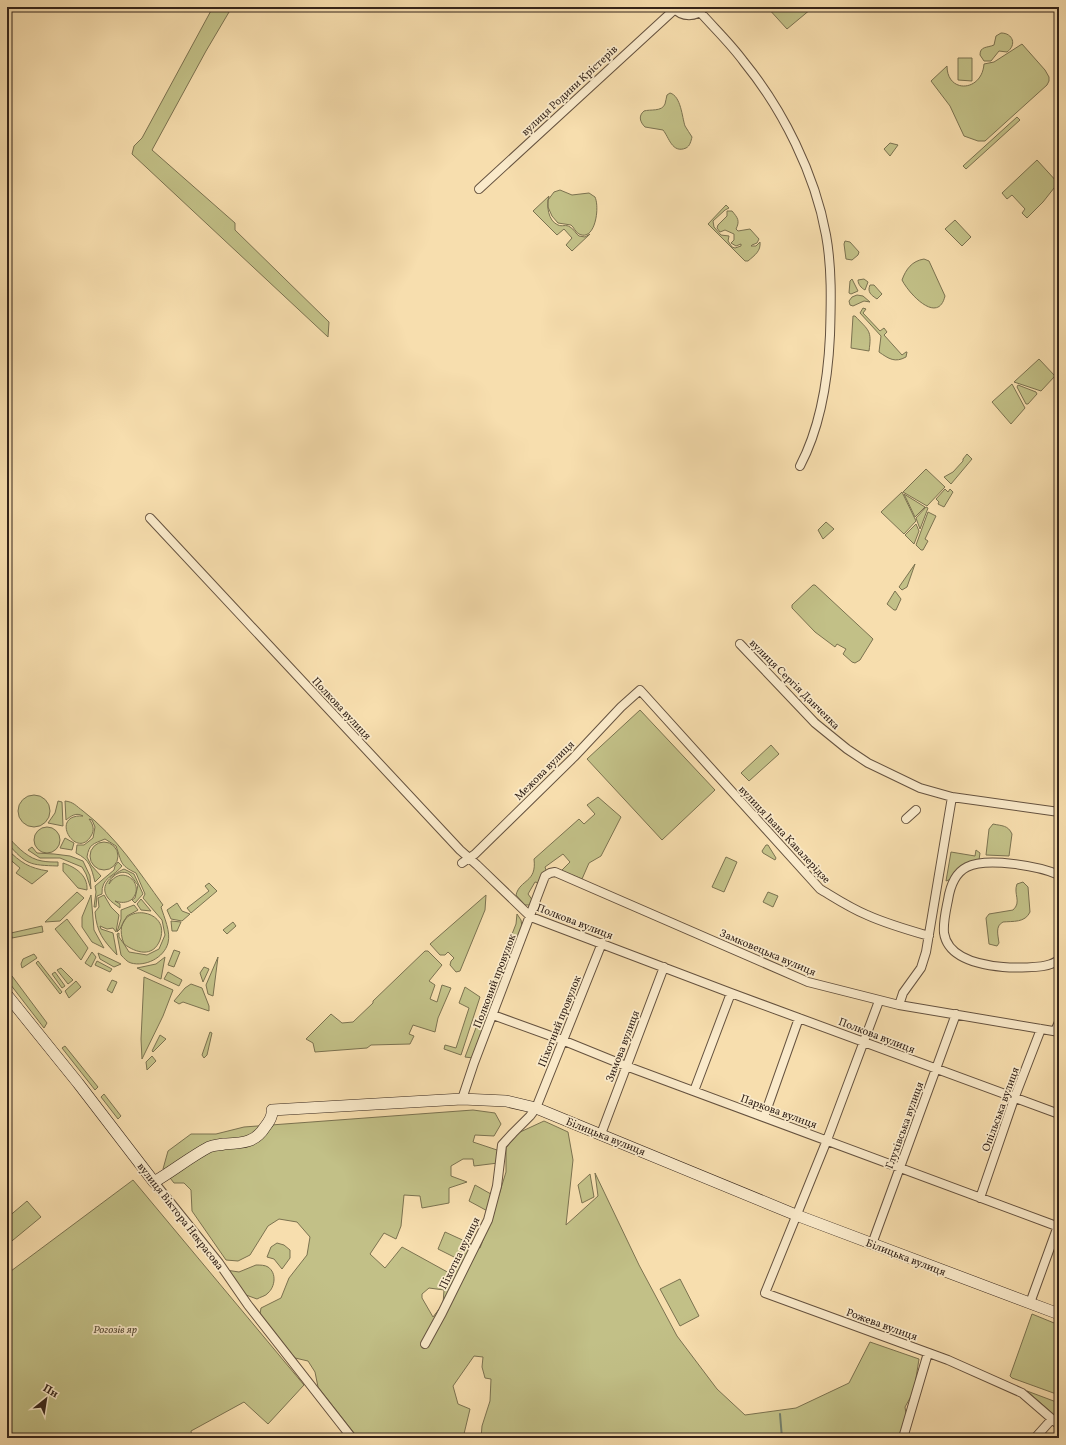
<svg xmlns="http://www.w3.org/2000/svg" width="1066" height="1445" viewBox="0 0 1066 1445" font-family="Vollkorn,serif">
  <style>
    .green { fill: #c2c087; stroke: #7b7250; fill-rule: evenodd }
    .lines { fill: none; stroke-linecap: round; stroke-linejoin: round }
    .stream { stroke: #74806d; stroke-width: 2 }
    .minor-casing { stroke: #65523f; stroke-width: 10 }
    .secondary-casing { stroke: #34241a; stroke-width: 12 }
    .minor { stroke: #faeaca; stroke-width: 8 }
    .secondary { stroke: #faeaca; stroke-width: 11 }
    .labels { text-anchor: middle; stroke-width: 3.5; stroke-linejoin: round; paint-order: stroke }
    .street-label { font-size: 11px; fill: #34241a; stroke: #faeaca }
    .park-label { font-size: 11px; font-style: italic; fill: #584b35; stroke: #faeaca }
  </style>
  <rect width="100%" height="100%" fill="#f7deae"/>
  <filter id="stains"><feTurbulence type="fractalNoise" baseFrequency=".005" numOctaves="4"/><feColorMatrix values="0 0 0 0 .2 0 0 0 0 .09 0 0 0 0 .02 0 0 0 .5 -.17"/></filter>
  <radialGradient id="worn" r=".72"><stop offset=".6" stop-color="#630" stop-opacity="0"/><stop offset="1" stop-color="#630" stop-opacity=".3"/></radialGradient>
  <path class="green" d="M213,7H232L206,51L152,150L235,223V230L329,322L328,337L132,154L134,146L142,138Z
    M767,7H809L811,9L787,29Z
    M1001,33C1013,33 1017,45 1007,52L999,51L991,61H984L980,55C980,46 987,48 994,45L996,36Z
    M1022,44L1045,70L1049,77V81L1047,85L985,141H978L964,136L950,106L931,81L947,66C947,94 982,92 984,64L994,62Z
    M958,58H972V81L958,80Z
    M670,93C681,96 682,117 685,126C687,130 690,133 692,137C691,141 690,146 686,148C672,154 669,137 663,130L645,127C640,122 638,116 644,111C650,109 662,112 665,104C666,101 666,98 667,95Z
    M1017,117L1020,120L966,169L963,166Z
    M890,143L898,145L890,156L884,149Z
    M1037,160L1058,183L1043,202L1027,218L1022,213L1025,209L1012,195L1007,199L1002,193Z
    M560,190L572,195L589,193L595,197C600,208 595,242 579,234C575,232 574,227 571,225L558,223L552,216L548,207V200L554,192Z
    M549,196C546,205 548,221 558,225C562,227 566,224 570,227C574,229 576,234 579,236L585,237L590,234L572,251L566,245L572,238L564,229L557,235L533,211Z
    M726,205L729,208L725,210L713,221L714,227L721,235L729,236L728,241L732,247L735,248L741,246V244L736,246L731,243L734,240V234L725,230L720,232L717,228L718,225L727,216V211H732C738,218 740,221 736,229L738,231L750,229L759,239L757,243L752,245L751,246H756L760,242C761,251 755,255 748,261H745L708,224Z
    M955,220L971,237L962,246L945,229Z
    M845,241L850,242L859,252L858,255L852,260L846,259L844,244Z
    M924,259L929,261L945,296C938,325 909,294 902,280C906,269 912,261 924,259Z
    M852,279L858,291L851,294L849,293L850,281Z
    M864,279L868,282L865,290C861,288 858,284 858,280Z
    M870,285H874L882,294L877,299C871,295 867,292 870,285Z
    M857,295L863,296L870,302L864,301L853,306L850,305L849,301L852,297Z
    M863,308L866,309L863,313L880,331L884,328L887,332L884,335L902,355L906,352H907L906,357C895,363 889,359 879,352L881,336L860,313Z
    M853,316H855C869,331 872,330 869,351L851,348Z
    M1039,359L1055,376L1041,391L1014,382Z
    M1012,384L1025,408L1011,424L992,402Z
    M1018,385L1036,392L1037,394L1028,404H1026L1017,387Z
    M967,454L972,459L951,484L944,477L953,472L963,461V459Z
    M926,469L945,487L927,506L903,492Z
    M945,489L948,492L950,489L953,492L944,507L938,504L939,502L936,499Z
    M902,492L916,521L904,534L881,512Z
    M904,494L925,507L915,517Z
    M926,507L928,508L920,529L916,518Z
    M928,512L936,516L925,539L928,541L923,550H921L916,545Z
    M826,522L834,529L823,539L818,530Z
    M916,524L919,531L914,544L905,535Z
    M915,564L907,587L902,590L899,587Z
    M813,585H815L872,638L873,639L860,660L855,663L852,662L843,654L846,649L837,644L835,647L815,632L792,608V605Z
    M895,591L901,599L896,610H894L887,604Z
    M640,710L715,790L662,840L587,759Z
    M771,745L779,754L749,781L741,773Z
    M18 811a16 16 0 1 1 32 0a16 16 0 1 1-32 0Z
    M598,797L621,817L601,856L589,863L582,879L561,871L570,862L563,854L545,867L546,870L541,881L539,883L535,882L528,894L533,901L530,905H525L516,895C520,879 537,883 534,859L579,819L584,824L595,814L587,805Z
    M58,801L62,802L63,826L48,823L55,813Z
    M65,801C74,802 76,806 83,811C116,836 139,872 163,905L161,907C164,917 171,932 168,943C164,958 145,967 131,963C127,962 124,958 121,955L117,934L119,933V937L124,944C107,901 173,905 160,940C153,958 136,953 124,944L129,952L147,955L159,949L165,935L162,920L143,898L145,894L136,873C119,865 122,862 116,846L105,839C93,844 89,844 87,857L91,865L101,876L95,882C91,867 90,860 76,853L77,845H84L93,838L95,827L92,820L89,819C93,824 95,830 91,836C76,861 48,814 83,816C76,812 71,816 66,820Z
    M993,824C1002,826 1008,825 1012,834L1009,856L986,855L989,829Z
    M34 840a13 13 0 1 1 26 0a13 13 0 1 1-26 0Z
    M65,838L74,843L72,850L60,848Z
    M10,839C18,848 29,859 42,861C47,862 53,862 58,862V866C29,865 27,865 7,843V841Z
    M90 856a14 14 0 1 1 28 0a14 14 0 1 1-28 0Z
    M766,845H768L776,858L775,860L763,853L762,851Z
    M32,847L37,853L54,854L70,856L83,861L90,876L91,889L86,874L82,867L60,858H40L28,850Z
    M7,849C21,863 29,868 48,871L32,884L16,873L20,868L7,857Z
    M976,850L980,853L979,860C965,861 959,868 951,879L946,881L951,852L975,856Z
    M726,857L737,862L724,892L712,887Z
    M118,862L122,866C114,877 101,877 102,894L97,896L96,907H94L96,892L95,886L114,870L115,866Z
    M63,863C75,867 88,875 87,890L78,888L63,871Z
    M124,869L134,874L143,894L135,903L132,900L135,898L138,885C135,882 132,876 129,874C121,869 111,876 109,884C123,862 147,886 131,900C126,903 121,903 115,901L120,904V908C116,905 111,902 108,898C98,885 113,874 124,869Z
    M1023,882L1028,887L1030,912C1025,923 1013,921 1003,922C995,926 998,935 999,943L997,946L989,944L986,918L989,914L1013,910C1022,902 1013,894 1017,884Z
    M209,883L217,891L191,913L187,908L209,891L205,886Z
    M77,892L84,898L60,921L45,922Z
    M768,892L778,896L773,907L763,902Z
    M91,895L94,930L104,948L92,942L82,927V917Z
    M104,895L111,907L119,915L116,932L113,928L107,929L100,926L101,929L113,933L117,955C103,940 97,933 95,912L99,907L98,898Z
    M486,895L485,910L460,971L456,972L450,965L451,961L454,958L448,952L445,955H440L430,944Z
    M141,899L151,911L141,910L137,904Z
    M177,903L182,911L190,914L182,921L171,919L167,910Z
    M134,905L138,910L127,916L120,929L117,932L121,919V910Z
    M517,914L521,920L522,927L496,999L488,995L516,924Z
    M67,919L88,948L81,960L55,929Z
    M171,921L181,922L177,931H172Z
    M233,922L236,926L227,934L223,930Z
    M42,926L43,932L12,938L11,933Z
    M174,950L180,952L174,967L168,965Z
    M425,951H428L442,965L429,981L435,985L430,999L437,1002L442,985L451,988L438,1018L435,1032L413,1025L409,1034L414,1036L410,1044L371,1045L367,1048L315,1052L313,1043L306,1039L331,1014L342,1023L353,1022L373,1003V1001Z
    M92,952L96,957L91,967L85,963Z
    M98,953L121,964L114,967L100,959Z
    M34,954L37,958L22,968L21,964L23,959Z
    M165,957L161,979L137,968L156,964Z
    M218,957L213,996L208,994L206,985Z
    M38,961L62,992L60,994L36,963Z
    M97,961L112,969L110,972L95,965Z
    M204,967L209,969L203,982L200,973Z
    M61,968L73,980L68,984L57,970Z
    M55,972L65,986L62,988L52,974Z
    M168,972L182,980L179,986L164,979Z
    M12,976L47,1023L44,1028L7,980Z
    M144,977L173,990L163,1016L142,1059L141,1039Z
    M112,980L117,982L112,993L107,990Z
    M76,981L81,987L69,998L65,991Z
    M191,984L202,988L209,1006V1011L183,1002L179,1004L174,1001L185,988Z
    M465,987L480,997L461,1055L444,1049L445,1045L456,1048L469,1008L459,1003Z
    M486,1001L492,1005L473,1058L465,1057Z
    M210,1032L212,1033L207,1055L204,1058L202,1055Z
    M160,1035L166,1039L153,1052L152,1051Z
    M65,1046L98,1087L95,1090L62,1048Z
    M152,1056L156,1061L147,1070L146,1062Z
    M104,1094L121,1116L118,1119L101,1097Z
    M473,1110L495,1113L501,1124L494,1136L475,1135L473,1142L500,1151L498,1163L474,1166L473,1159H463L451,1166V1176L467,1182L449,1188V1203L422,1208L420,1196L404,1195L401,1226L396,1239L384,1233L370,1254L385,1268L402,1247L451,1274L460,1260L438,1249L445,1232L480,1248L493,1214L469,1201L475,1185L498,1198L506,1172V1148L518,1133L544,1121L568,1132L573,1160L566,1225L598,1196L595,1173L639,1265L677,1336L717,1389L745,1415L796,1408L849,1383L870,1342L919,1359L914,1391L905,1407L907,1420L901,1438H481L482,1426L490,1401L491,1379L485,1378L482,1367L483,1357L474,1356L453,1386L458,1404L470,1409L463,1438H358L318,1387L315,1372L308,1361L295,1358L260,1314L261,1308L281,1298L289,1278L307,1255L310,1237L297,1222L279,1219L268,1226L250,1255L238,1261L226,1260L192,1211L191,1190L184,1183H174L163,1169L168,1151L191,1134H216L244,1127ZM429,1288L444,1290L443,1304L433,1317L422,1298V1294Z
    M590,1174L594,1197L582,1203L578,1185Z
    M133,1180L304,1385L268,1424L244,1402L191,1431L192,1438H7V1274Z
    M27,1201L41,1217L7,1245V1218Z
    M277,1243L284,1245L290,1250V1258L282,1269L274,1259L267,1257L271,1247Z
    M256,1265C260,1265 265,1265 268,1267C277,1273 275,1287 268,1293C266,1296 260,1297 257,1299L246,1295L226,1270L239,1272Z
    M680,1279L699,1316L680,1326L660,1289Z
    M1032,1314L1059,1325V1395L1012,1378L1010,1376Z
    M1027,1391L1059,1403V1419Z"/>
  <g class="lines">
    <path class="stream" d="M780,1414L782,1438"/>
    <defs>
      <path id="minor" d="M673,7C682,18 696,18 705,7
        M700,12C715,29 731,44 744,62C783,110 815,174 826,235C832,268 831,302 830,335C828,380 821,426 800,466
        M479,189L675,9
        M150,518L460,850L477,865L531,917L731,993L1059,1114
        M740,644L815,723L847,749L868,763L920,788L952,797L1059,812
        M906,819L916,810
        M462,863L475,854L574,757L621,707L640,690L820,889C835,898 850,908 867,915C887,924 908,930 929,936
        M1059,875C1039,866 987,857 967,867C955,873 950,887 948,900C946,910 943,922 944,933C948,959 981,965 1003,967C1013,968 1042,968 1051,964C1054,963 1057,961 1059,960
        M879,1001L827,1140L765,1293L948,1360L1022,1393L1059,1425
        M899,1005L903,993L921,968L926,952L952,797
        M493,1015L562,1040L626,1066L1059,1227
        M1055,1031L1059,1022
        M694,1091L731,993
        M462,1099L474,1063L545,876L550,873L555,872L808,982L899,1005L1059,1032
        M764,1117L799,1018
        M601,1134L664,967
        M154,1182L219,1263L248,1305L352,1438
        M980,1198L1014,1099L1041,1029
        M872,1244L956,1014
        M1030,1303L1059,1223
        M425,1344L442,1313L488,1220L497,1186L502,1145L513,1133L530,1116L536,1108L602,943
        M903,1438L928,1353
        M1035,1438L1052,1419"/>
      <path id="secondary" d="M7,995L78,1083L154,1182C173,1171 190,1157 209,1147C214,1145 219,1145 224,1144C242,1143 255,1143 265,1127C269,1122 273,1116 272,1110L462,1099L506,1101L536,1108L796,1215L1059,1314"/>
    </defs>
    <use href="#minor" class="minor-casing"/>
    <use href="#secondary" class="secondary-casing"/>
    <use href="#minor" class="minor"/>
    <use href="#secondary" class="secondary"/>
  </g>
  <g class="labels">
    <g class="street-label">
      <text transform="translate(569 90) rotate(-43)" y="4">вулиця Родини Крістерів</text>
      <text transform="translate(795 684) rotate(45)" y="4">вулиця Сергія Данченка</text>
      <text transform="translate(342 708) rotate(47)" y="4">Полкова вулиця</text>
      <text transform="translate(544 770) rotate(-45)" y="4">Межова вулиця</text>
      <text transform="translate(785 834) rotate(47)" y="4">вулиця Івана Кавалерідзе</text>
      <text transform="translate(575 921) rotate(21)" y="4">Полкова вулиця</text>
      <text transform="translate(768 952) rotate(23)" y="4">Замковецька вулиця</text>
      <text transform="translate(494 981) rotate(-69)" y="4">Полковий провулок</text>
      <text transform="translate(559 1021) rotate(-68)" y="4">Піхотний провулок</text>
      <text transform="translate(877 1035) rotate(21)" y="4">Полкова вулиця</text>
      <text transform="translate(622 1046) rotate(-69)" y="4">Зимова вулиця</text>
      <text transform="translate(1000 1109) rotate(-70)" y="4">Опільська вулиця</text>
      <text transform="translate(779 1111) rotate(20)" y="4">Паркова вулиця</text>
      <text transform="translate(904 1125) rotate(-70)" y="4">Глухівська вулиця</text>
      <text transform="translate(606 1136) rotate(22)" y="4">Білицька вулиця</text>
      <text transform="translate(181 1216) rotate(52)" y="4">вулиця Віктора Некрасова</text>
      <text transform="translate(459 1253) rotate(-64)" y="4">Піхотна вулиця</text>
      <text transform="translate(906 1257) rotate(21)" y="4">Білицька вулиця</text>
      <text transform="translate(882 1324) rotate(20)" y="4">Рожева вулиця</text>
    </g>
    <g class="park-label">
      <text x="115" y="1333">Рогозів яр</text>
    </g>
  </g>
  <rect width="1066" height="1445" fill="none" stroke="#f7deae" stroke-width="24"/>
  <rect x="8" y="8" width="1050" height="1429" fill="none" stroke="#34241a" stroke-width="2"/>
  <rect x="12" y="12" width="1042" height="1421" fill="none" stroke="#34241a"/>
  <g transform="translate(46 1399) rotate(30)" stroke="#faeaca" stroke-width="3" paint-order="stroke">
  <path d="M0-3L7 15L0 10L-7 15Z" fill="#34241a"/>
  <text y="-6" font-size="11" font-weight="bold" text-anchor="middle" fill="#34241a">Пн</text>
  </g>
  <rect width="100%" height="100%" filter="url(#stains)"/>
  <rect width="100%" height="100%" fill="url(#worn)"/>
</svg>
